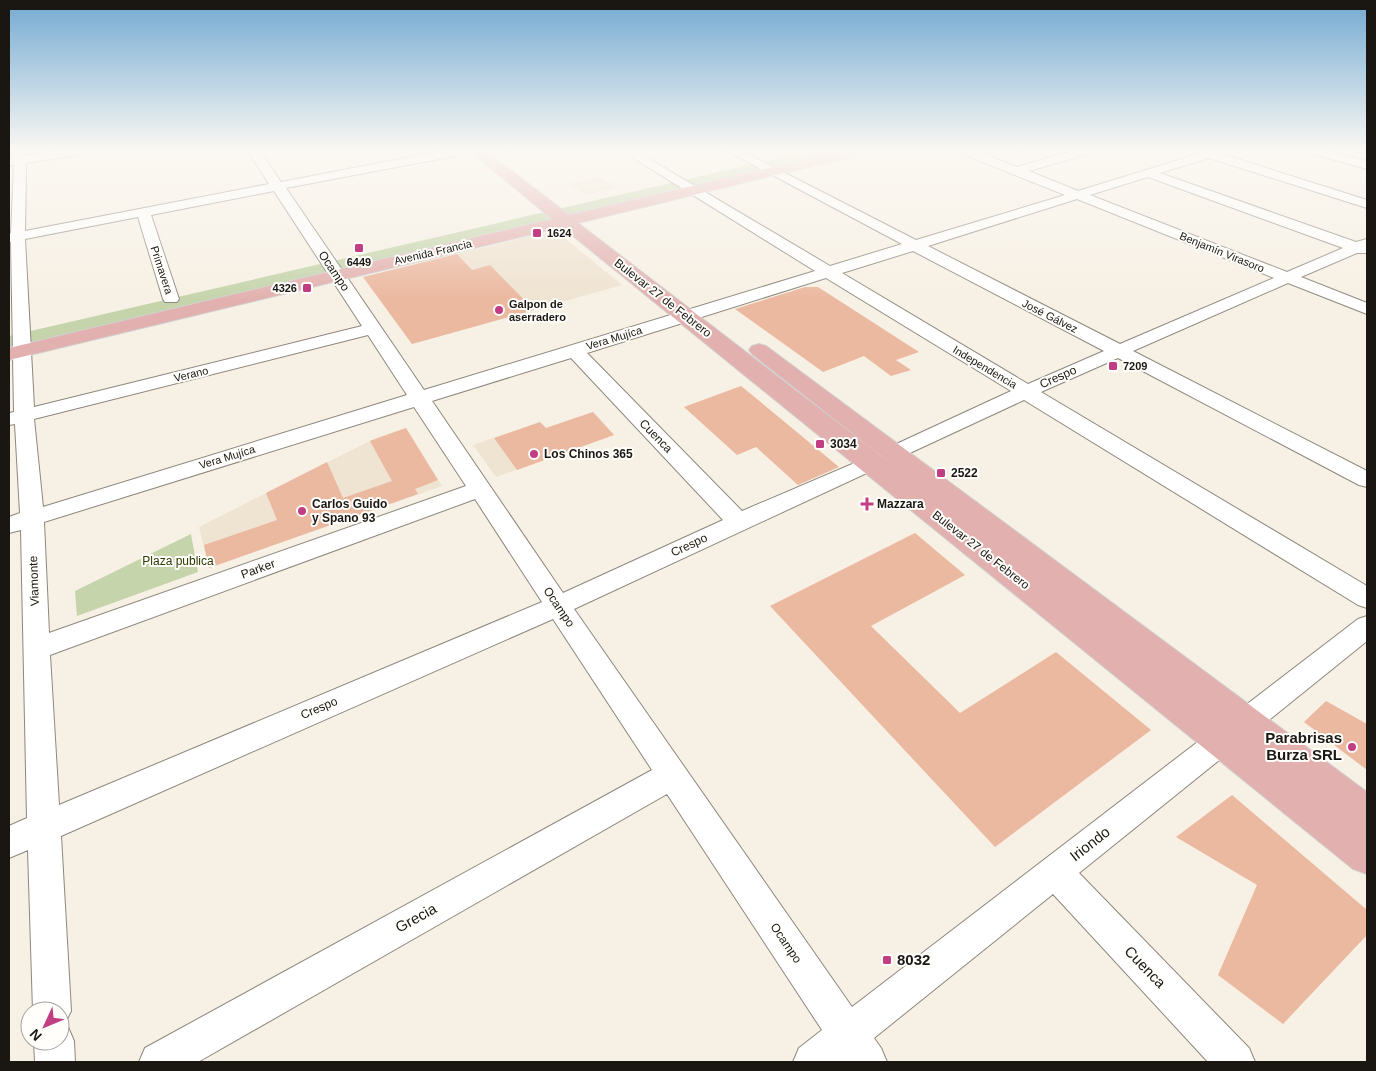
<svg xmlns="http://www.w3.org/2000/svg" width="1376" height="1071" viewBox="0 0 1376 1071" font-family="Arial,sans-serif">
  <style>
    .built { fill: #efe3d1 }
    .green { fill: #c5d4ab }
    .building { fill: #ebb8a0 }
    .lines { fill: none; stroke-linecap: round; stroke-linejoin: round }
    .minor-casing { stroke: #8e877d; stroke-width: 2 }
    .major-casing { stroke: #d1d1d0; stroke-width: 2 }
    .minor { fill: #fff; fill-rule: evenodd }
    .major { fill: #e2b1af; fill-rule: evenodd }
    .poi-dot { fill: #c23e83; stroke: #fffefb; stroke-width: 2 }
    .labels { text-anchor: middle; stroke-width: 4; stroke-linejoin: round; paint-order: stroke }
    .far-poi-label { font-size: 11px; font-weight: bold; fill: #1a1713; stroke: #fffefb; text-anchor: start }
    .far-street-label { font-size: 11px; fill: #1a1713; stroke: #fffefb }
    .street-label { font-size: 12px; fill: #1a1713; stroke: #fffefb }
    .poi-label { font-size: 12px; font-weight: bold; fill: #1a1713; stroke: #fffefb; text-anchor: start }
    .park-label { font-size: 12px; fill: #2d3b04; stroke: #fffefb }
    .near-poi-label { font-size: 15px; font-weight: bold; fill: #1a1713; stroke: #fffefb; text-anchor: end }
    .near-street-label { font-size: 15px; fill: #1a1713; stroke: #fffefb }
  </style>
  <rect width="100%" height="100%" fill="#f7f0e4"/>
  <path class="built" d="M600,177L617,188L585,195L569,184Z
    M555,230L622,285L412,344L363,277Z
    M593,412L614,435L496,477L473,445L540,422L546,428Z
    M406,428L442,486L209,568L199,527L378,437Z"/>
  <path class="green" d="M809,151H857L9,354V336Z
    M191,534L198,572L77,616L75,591Z"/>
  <path class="building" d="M457,254L472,270L490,265L534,310L412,344L363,277Z
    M805,287H818L919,352L896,360L911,370L891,376L864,356L823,372L735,309Z
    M741,386L757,399L839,467L798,485L756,447L737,455L684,407Z
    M593,412L614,435L517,470L494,438L540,422L546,428Z
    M406,428L438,480L415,489L418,494L209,568L204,545L277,520L266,493L327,462L343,498L392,481L370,441Z
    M915,533L965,575L871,626L960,713L1056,652L1151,730L995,847L770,606Z
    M1326,701L1367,724V770L1304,722Z
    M1232,795L1367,910V935L1283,1024L1218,975L1257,885L1176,837Z"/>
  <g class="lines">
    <defs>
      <path id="minor" d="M12,151H24L25,156L55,151H84L78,155L26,163L25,231L269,184L248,151H260L281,182L441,151H466L460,155L286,188L424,390L815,271L622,151H636L830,266L902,244L727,151H742L916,240L1065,195L962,154L960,151H977L1017,167L1071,151H1090L1088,154L1029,171L1078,191L1198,154L1197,151H1226L1222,154L1367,200V208L1209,158L1160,173L1356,242L1367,239V253H1357L1301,277L1367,303V314L1288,283L1133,351L1367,471V487L1359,485L1118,358L1041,392L1367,586V608L1358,605L1024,400L574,609L852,1007L1358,619L1367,616V641L1079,873L1249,1048L1255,1062H1208L1053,894L874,1038L881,1048L887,1062H793L799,1048L822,1030L667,794L198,1062H139L145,1048L652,770L553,619L61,836L71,1011L64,1025L68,1027L74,1041L75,1062H35L34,1041H60V1011H33L28,850L9,858V826L27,818L21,530L9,533V517L20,513L15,424L9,425V413L14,412L11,242H9V234L11,233L14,165L9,166V158H13ZM1148,177L1343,248L1287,272L1090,195ZM274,191L362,326L34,407L25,239L138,217L163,299L165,302H177L179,299L151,215ZM1077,199L1274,278L1120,344L928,246ZM913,251L1104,351L1028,384L842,273ZM826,278L1011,391L864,459L742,511L587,353ZM368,335L407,395L43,507L34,419ZM571,358L723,520L563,593L432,401ZM414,407L466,486L49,633L44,522ZM475,499L542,602L59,805L50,655Z
        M1311,151H1330L1367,161V169L1313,154Z"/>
      <path id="major" d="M470,151H486L569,215L840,151H864L862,154L578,223L889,462L752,354L749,350L752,346L759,344L766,346L1367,792V874L1353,869L562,227L9,360V348L552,219Z"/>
    </defs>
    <use href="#minor" class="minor-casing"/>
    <use href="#major" class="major-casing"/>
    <use href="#minor" class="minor"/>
    <use href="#major" class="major"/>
  </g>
  <linearGradient id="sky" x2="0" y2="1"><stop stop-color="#73aad3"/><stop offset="0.5" stop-color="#fbf8f3"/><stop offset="1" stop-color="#fbf8f3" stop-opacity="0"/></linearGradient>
  <rect width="1376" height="301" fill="url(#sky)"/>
  <g class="poi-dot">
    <rect x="532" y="228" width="10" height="10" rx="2.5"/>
    <rect x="354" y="243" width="10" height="10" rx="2.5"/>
    <rect x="302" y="283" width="10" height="10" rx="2.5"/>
    <circle cx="499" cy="310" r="5"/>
    <rect x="1108" y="361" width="10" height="10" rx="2.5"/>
    <rect x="815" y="439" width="10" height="10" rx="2.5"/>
    <circle cx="534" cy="454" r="5"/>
    <rect x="936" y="468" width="10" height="10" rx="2.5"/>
    <path d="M864.5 496.5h5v5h5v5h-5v5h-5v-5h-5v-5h5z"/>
    <circle cx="302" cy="511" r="5"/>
    <circle cx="1352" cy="747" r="5"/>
    <rect x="882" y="955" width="10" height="10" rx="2.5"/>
  </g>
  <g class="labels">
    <g class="far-poi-label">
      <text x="547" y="237">1624</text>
      <text x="359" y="266" text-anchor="middle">6449</text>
      <text x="297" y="292" text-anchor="end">4326</text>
      <text x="509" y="308">Galpon de<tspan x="509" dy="13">aserradero</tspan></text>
      <text x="1123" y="370">7209</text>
    </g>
    <g class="far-street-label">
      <text transform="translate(433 252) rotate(-13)" y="4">Avenida Francia</text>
      <text transform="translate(1222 252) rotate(22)" y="4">Benjamín Virasoro</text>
      <text transform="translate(162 270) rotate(72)" y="4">Primavera</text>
      <text transform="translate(1050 316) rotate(27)" y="4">José Gálvez</text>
      <text transform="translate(614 338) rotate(-17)" y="4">Vera Mujíca</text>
      <text transform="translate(985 367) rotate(31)" y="4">Independencia</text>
      <text transform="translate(191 374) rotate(-14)" y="4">Verano</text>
      <text transform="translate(227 457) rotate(-17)" y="4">Vera Mujíca</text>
    </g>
    <g class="street-label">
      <text transform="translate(334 271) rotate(56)" y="4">Ocampo</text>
      <text transform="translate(663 298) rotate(38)" y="4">Bulevar 27 de Febrero</text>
      <text transform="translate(1058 377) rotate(-24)" y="4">Crespo</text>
      <text transform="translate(656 436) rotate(46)" y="4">Cuenca</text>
      <text transform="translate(689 545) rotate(-25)" y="4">Crespo</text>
      <text transform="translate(981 550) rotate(38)" y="4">Bulevar 27 de Febrero</text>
      <text transform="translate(258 569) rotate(-20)" y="4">Parker</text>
      <text transform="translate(34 581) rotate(-92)" y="4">Viamonte</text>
      <text transform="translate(559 607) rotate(56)" y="4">Ocampo</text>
      <text transform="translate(319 708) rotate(-23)" y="4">Crespo</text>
      <text transform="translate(786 943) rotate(56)" y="4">Ocampo</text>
    </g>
    <g class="poi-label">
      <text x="830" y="448">3034</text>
      <text x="544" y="458">Los Chinos 365</text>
      <text x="951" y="477">2522</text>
      <text x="312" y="508">Carlos Guido<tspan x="312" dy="14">y Spano 93</tspan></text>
      <text x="877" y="508">Mazzara</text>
    </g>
    <g class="park-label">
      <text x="178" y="565">Plaza publica</text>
    </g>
    <g class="near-poi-label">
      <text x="1342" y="743">Parabrisas<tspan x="1342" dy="17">Burza SRL</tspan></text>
      <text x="897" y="965" text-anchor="start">8032</text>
    </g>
    <g class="near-street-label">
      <text transform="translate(1090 844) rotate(-38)" y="5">Iriondo</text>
      <text transform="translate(416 918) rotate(-29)" y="5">Grecia</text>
      <text transform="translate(1145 967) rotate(46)" y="5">Cuenca</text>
    </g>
  </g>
  <rect width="1376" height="1071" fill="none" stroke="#1a1713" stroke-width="20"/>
  <g transform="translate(45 1026) rotate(226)"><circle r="24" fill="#fffefb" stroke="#a3a29e"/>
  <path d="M0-4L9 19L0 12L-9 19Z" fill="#c23e83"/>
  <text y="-8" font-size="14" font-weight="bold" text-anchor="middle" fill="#1a1713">N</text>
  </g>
</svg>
